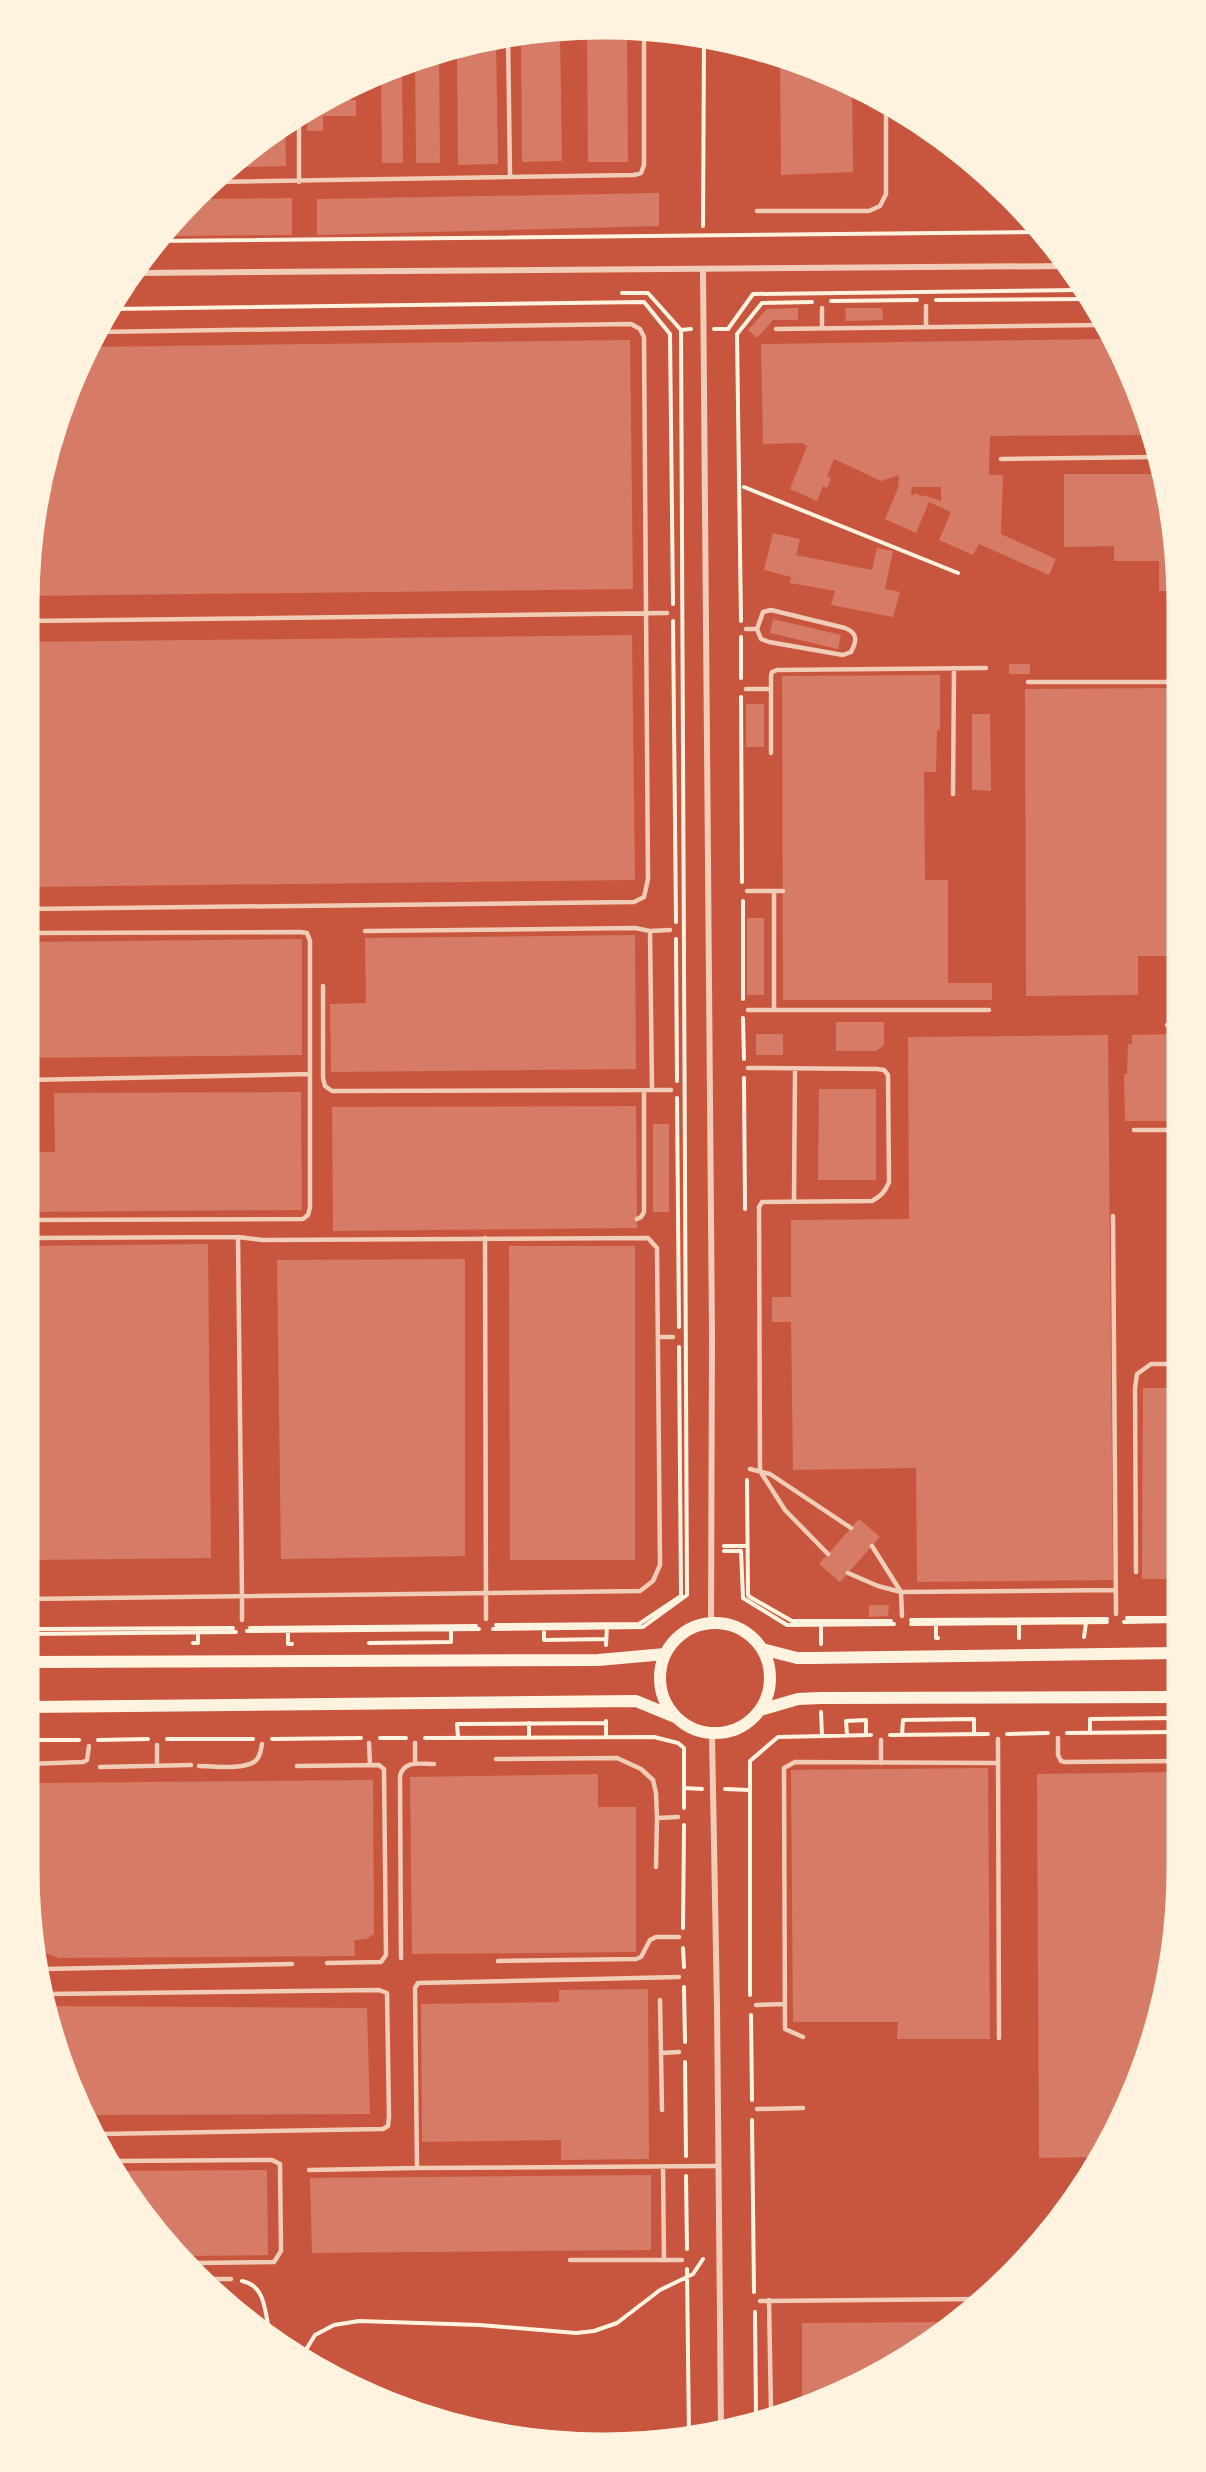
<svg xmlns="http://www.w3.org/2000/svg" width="1206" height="2472" viewBox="0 0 1206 2472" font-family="'IBM Plex Sans',sans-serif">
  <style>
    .building { fill: #d67c66; fill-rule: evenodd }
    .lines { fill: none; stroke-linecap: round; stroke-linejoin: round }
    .path { stroke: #fff3e0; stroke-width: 4 }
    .service { stroke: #f1ccb7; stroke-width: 4.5 }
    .minor { stroke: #f1ccb7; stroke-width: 6 }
    .secondary { stroke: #fff3e0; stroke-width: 12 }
    .rim { fill: none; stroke: #fff3e0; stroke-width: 3 }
  </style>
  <rect width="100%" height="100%" fill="#c8553d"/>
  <path class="building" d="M627,29L628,162H588L587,30Z
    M560,31L562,161L522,162L521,34Z
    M496,39L498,164L458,165L457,49Z
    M439,53L440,163H416L415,59Z
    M780,57L852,84L853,172L781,175Z
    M402,65L403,163H382L381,74Z
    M324,100H356V116H323V131H307L308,110Z
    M285,125L286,166L246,167V154Z
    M659,193V226L317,235V199Z
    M292,198V235L162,236L196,199Z
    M798,308V320H773L757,338L748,330L767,309Z
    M845,308H882L883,320L846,321Z
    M1110,339L1135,383L1149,435L990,436L989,475H1003L1001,534L1056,559L1049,575L979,544L973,555L939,540L951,512L929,502L916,533L885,519L898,488L899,475L881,481L834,459L827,476L831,478L827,488L823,486L817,501L790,489L807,446L802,443L763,444L761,344ZM912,487H941V501L924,495L923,497L915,493L914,496L911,494Z
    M630,340L633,589L28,596V566L47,454L87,347Z
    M1064,474H1160L1174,528V591H1159V561H1114V546L1064,547Z
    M773,533L800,539L796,555L872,570L877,548L893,551L885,589L900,592L893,617L831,605L835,591L790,583L791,577L764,570Z
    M773,619L841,635L838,649L770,633Z
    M632,635L635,880L28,887V642Z
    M1009,664H1030V674H1009Z
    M940,675V730H937L936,772H924L925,880H948V983H992V1000H783L782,676Z
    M1175,688V956H1138V995L1026,996L1025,689Z
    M746,704H764V747H746Z
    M972,714H990L991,791L972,790Z
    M747,918H764V995H747Z
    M635,935L636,1069L331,1072L330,1004L366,1003L365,938Z
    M302,939V1055L28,1058V942Z
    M836,1022H884V1045L876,1051H836Z
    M756,1034H783V1055H756Z
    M1175,1034L1176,1121H1125L1124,1074H1127L1128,1044H1132V1035Z
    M1108,1035L1113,1580L917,1582L916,1468L793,1470L791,1322H772V1297H791V1220L909,1219L908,1037Z
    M819,1089H876V1180H818Z
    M301,1092L302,1210L28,1212V1152H55L54,1093Z
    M636,1106L637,1228L333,1231L332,1107Z
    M653,1124H669V1212H653Z
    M208,1244L211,1558L27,1560L28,1246Z
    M509,1246H635V1560H510Z
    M465,1259V1556L281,1559L277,1260Z
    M1143,1388H1176L1177,1579H1142Z
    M859,1519L880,1537L840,1582L819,1564Z
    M869,1605H889L888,1616L869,1617Z
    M988,1768L990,2039H897L898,2022H793L791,1770Z
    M1177,1772L1178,1906L1159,2018L1120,2123L1095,2157L1039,2158L1037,1774Z
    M598,1774V1807H636V1952L412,1954L410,1777Z
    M373,1780L374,1934L366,1939L354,1940L355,1956L58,1958L41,1951L27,1869V1802H34V1783Z
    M648,1989L649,2159L561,2160V2140L422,2142L421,2004L559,2002V1990Z
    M50,2006L367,2008L370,2114L90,2115L58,2054Z
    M267,2170L268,2255L184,2256L146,2220L120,2171Z
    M651,2175V2250L312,2253L310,2178Z
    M947,2322L857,2386L802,2402V2323Z"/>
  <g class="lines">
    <path class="path" d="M703,226L704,39
      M157,241L1039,232
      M622,293H648L681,330L691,329
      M936,300L1087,299
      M831,301L917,300
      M111,309L644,302L670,334L673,604
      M714,329H728L753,294L1082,290
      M744,487L958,573
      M673,621L676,922
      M741,621L737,334L762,303L812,302
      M741,637V678
      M741,697L742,882
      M743,901V999
      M676,939L677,1081
      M743,1018L744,1059
      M744,1078L745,1209
      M677,1098L679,1327
      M747,1480L748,1595L750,1597L792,1621H891
      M724,1546H747
      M724,1551H741L743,1598L787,1625L894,1624
      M1127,1618H1177
      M911,1620L1107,1619
      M936,1621V1638H938
      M821,1622V1644
      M1124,1622L1177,1621
      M1019,1623V1638
      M911,1624L1107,1622
      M496,1625L639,1624L681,1596L679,1347
      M250,1628L476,1626
      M544,1628V1640L606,1639
      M39,1629L233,1628
      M493,1629L643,1627L687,1595L681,330
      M247,1631L479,1629
      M288,1631V1644H292
      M27,1634L236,1632
      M1084,1637L1086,1623
      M193,1643H198V1632
      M369,1643L451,1642V1630
      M606,1645L607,1625
      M30,1648V1634
      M30,1676V1693
      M821,1712L822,1736
      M31,1721V1740
      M529,1723V1737
      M1067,1733L1177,1732
      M1090,1733V1719L1177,1718
      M1007,1734L1048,1733
      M847,1735L846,1721L866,1720V1735
      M890,1735L988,1734
      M902,1735L903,1720L974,1719V1734
      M458,1737L457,1724L606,1723
      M606,1737V1721
      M380,1738H406
      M425,1738L654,1737L678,1743L684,1748V1788L702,1789
      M167,1739H253
      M272,1739L361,1738
      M40,1740H79
      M98,1740L148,1739
      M684,1788V1808
      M725,1789L749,1790
      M683,1928L684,1825
      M683,1948L684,1967
      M684,1987L685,2042
      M750,1995V1761L778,1737L871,1735
      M751,2015L752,2100
      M685,2062L686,2156
      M752,2120L754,2292
      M686,2176L687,2249
      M687,2269L689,2437
      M242,2281C268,2286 264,2316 271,2337
      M755,2312L756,2416
      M301,2358L315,2335L334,2325L359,2321L480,2325L576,2333L594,2331L617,2323L660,2290L693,2274L703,2259"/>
    <path class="service" d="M508,36L510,176
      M299,116V182
      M212,182L634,175L641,173L644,165V29
      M757,211H869L880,206L886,194V104
      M822,308V328
      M926,327V306
      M776,329L1102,325
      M1001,459L1155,457
      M771,610L845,628C858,633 857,641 851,652L843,655L769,642L761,639L757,629L763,612Z
      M28,621L667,613
      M746,629H757
      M1028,682H1175
      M746,689H771
      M771,753V676L772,672L777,670L986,668
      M953,794L954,668
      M747,891H783
      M774,891V1010
      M28,909L634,902L644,897L648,879L644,337L640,329L631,324L97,332
      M365,931L635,928L650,931
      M28,933L300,932L307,933L310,941V1074
      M323,986V1078L325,1086L332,1091L652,1090L650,931L670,930
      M748,1010H989
      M1167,1025H1175
      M748,1068L877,1069L884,1070L888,1075L889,1182C885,1192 881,1196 872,1201L762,1202L759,1207L760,1471L785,1510L828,1554
      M652,1090H671
      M1134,1130H1176
      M794,1201L795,1069
      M1113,1216L1116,1614
      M637,1219L641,1217L644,1212V1090
      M28,1220L303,1219L308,1215L310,1207V1074L28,1080
      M28,1238L238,1237
      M485,1238L486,1619
      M658,1337H673
      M750,1469L770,1474L851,1528
      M872,1546L901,1592L902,1616
      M1136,1572L1135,1388L1137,1374L1151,1364H1176
      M848,1573L878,1586L901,1592L1116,1590
      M27,1599L640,1591L653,1581L660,1565L657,1248L648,1238L263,1240L238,1237L242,1597V1620
      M1058,1738V1755L1061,1761L1065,1762L1177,1761
      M998,1739L999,2038
      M369,1743L370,1765
      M157,1745V1765
      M496,1759L617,1758L641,1769L653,1780L656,1793L657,1818L678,1817
      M881,1763V1740
      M27,1764L83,1762L87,1760L89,1746
      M415,1764V1743
      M199,1766C215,1766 240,1770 254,1762C260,1758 261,1750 262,1744
      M297,1766L379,1765L384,1769L386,1955L381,1962L327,1963
      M100,1767L191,1765
      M656,1867L657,1818
      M401,1958L400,1776C404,1760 420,1764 434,1764
      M498,1961L636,1959L641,1957L650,1940L656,1937H679
      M43,1969L292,1964
      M48,1994L379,1990L387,1993L389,2117L388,2126L383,2129L100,2134
      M660,2000L662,2110
      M756,2005L785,2004
      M803,2037L785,2029L784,1768L795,1762L997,1763
      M661,2053L679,2052
      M757,2109L803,2108
      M115,2161L272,2160L280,2164L281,2251L274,2262L192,2263
      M663,2167L664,2260
      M417,2168L718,2166
      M309,2170L417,2168L415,1988L418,1983L679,1977
      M570,2260H682
      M209,2279H231
      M769,2300L771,2412
      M760,2301L979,2299"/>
    <path class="minor" d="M703,270L712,1337L711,1623
      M133,273L1068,266
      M712,1735L717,2006L721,2427"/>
    <path class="secondary" d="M660 1678a55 55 0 1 1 110 0a55 55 0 1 1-110 0Z
      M762,1649L797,1658H811L1177,1653
      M27,1662L598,1660L665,1654
      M27,1707L636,1701L675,1717
      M760,1710L798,1699L821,1698L1177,1697"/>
  </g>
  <path d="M0 0H1206V2472H0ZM603 38H603A565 565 0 0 1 1168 603V1869A565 565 0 0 1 603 2434H603A565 565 0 0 1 38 1869V603A565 565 0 0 1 603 38Z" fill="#fff3e0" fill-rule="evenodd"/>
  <path class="rim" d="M603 38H603A565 565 0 0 1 1168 603V1869A565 565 0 0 1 603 2434H603A565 565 0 0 1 38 1869V603A565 565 0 0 1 603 38Z"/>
</svg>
